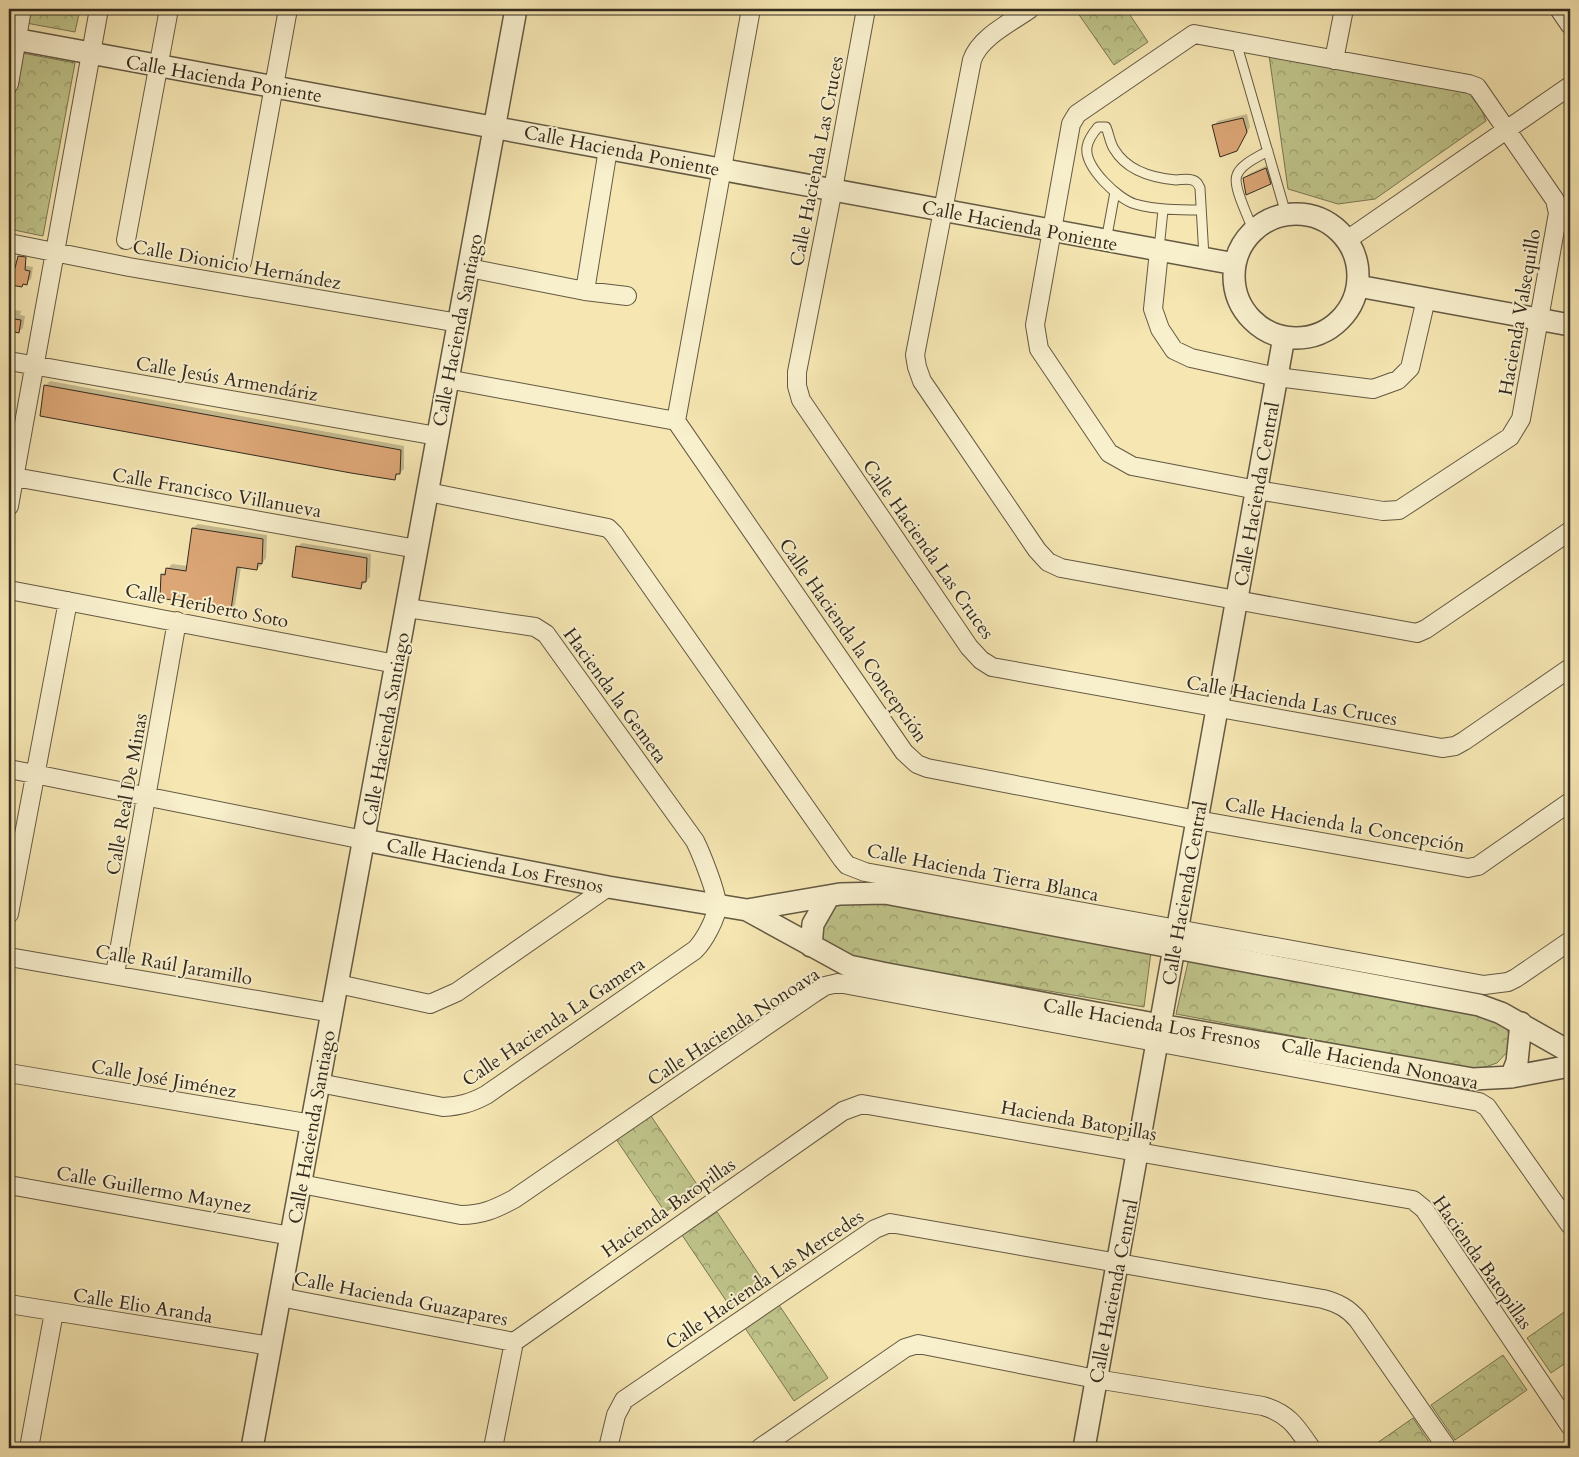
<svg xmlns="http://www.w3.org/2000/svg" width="1579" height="1457" viewBox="0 0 1579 1457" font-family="Cardo,serif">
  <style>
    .park { fill: url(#park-crowns); stroke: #797754 }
    .shadow { fill: #0003 }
    .building { fill: #dca676; stroke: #332a1e }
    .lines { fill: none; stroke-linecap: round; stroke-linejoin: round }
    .service-casing { stroke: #645943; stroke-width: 11 }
    .minor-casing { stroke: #645943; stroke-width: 20 }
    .tertiary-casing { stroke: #645943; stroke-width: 24 }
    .service { stroke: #f8efcd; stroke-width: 9 }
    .minor { stroke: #f8efcd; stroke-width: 18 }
    .tertiary { stroke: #f8efcd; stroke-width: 21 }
    .labels { text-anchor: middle; stroke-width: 4; stroke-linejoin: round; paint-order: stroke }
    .street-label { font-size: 19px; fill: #332a1e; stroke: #f8efcd }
  </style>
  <defs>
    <pattern id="park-crowns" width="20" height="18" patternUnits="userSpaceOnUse" patternTransform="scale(1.25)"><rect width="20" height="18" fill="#bfc48a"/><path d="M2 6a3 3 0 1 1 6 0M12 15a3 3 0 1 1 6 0" fill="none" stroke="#9c9f70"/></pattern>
  </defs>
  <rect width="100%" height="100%" fill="#f5e6b2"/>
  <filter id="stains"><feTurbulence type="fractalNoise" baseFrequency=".004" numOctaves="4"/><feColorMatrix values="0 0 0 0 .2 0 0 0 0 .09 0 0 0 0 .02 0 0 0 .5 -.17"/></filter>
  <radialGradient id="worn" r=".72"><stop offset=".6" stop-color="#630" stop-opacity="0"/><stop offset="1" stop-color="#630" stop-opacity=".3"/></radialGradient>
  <path class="park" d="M28,9H80L75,32L26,23Z
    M1075,9H1126L1148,42L1114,65Z
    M22,53L75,63L43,236L9,229V125Z
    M1269,55L1468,92L1482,110L1486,121L1375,199L1338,204L1288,189Z
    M853,896L1151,952L1144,1007L864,960L841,953L818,938L819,915Z
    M1189,958L1477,1008L1506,1027L1510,1037L1509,1050L1497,1063L1476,1070L1176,1014Z
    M651,1116L700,1189L665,1212L616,1139Z
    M717,1212L766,1285L731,1308L682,1235Z
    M779,1305L828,1378L794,1401L745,1328Z
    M1570,1308V1360L1551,1373L1527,1338Z
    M1503,1355L1527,1390L1455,1440L1431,1405Z
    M1413,1418L1433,1448H1370Z"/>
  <path class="shadow" d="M1247,114L1250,127L1237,150L1213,126L1218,121Z
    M1270,164L1274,179L1270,183L1244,178L1249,174Z
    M9,263L33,267L31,279L22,286L9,284Z
    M9,309L21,311L20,315L25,316L23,328L18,332L9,330Z
    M9,379L14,380L9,394Z
    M50,381L404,446V469L394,478L45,386Z
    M198,524L267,535L266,558L261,565L257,569L241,567L235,605L231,609L162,575L172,564L188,566L193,528Z
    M302,543L371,554L370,577L360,588L297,547Z"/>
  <path class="building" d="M1243,118L1247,132L1237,151L1220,157L1212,125Z
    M1266,168L1271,184L1246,195L1243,178Z
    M18,256L26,257L25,270L30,271L27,285L23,284L22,287L11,285L12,282L9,281V267L15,268Z
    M9,318L21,320L19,333L9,331Z
    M44,385L401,450L400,474H396L395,480L351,473L40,416Z
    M192,528L263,539L262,564L258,563L257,570L237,567L231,610L160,598L161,574L165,575L166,568L186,571Z
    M296,546L367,558L366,582H362L361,589L292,577Z"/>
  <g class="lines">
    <defs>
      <path id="service" d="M1236,42L1286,214
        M1201,210C1179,210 1157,210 1135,204C1118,199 1084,167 1087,147C1088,140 1093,133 1098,127H1106C1109,134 1110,143 1114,149C1127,171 1153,178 1176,180C1181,180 1187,178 1192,180C1197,181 1198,184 1200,188L1204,257
        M1253,230C1249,218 1232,186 1237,175C1241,164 1258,157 1268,151
        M1106,241L1115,192
        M1159,249L1163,210"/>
      <path id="minor" d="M751,9L676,421L904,752L917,764L927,768L1197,820L1468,868L1478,866L1570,802
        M866,9L833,189L797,372V386L801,400L969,647L981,660L992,667L1442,748L1455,746L1464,741L1570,668
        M1030,9C1010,23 980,37 972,60L915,355L917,367L922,381L1037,550L1048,562L1061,568L1417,633L1426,629L1570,531
        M1559,9L1570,25
        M1194,34L1469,84L1477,87L1555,200L1558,213L1521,419L1510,437L1399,510L1383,511L1257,490L1132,466L1109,453L1039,349L1035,325L1071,124L1077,114Z
        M1334,60L1344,9
        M9,84L22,9
        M126,240L169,9
        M1347,240L1570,86
        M9,243L129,267L459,323
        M1159,251L1153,309L1160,329L1174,350L1191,358L1277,377L1373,389L1398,380L1410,368L1426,299
        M242,262L288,9
        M469,268L585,291L627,296
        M585,291L608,149
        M9,361L437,436
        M447,379L676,421
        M9,476L417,549
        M428,492L608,528L614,534L842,859L847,865L865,872L1484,985L1508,982L1516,978L1570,941
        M9,506L99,9
        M9,590L396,664
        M9,769L364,840
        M9,914L68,601
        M9,957L332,1013
        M115,974L177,621
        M338,984L430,1004L457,992L608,887
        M9,1073L312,1124
        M319,1083L443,1107C460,1106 471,1103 486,1095L695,950C704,941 717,918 717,905C717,893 701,853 695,841L546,634L535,627L407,608
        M301,1184L461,1215C482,1215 495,1209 514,1199L814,993L825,986L838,983L1479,1102L1487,1107L1494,1117L1570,1225
        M9,1185L291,1236
        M280,1297L514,1342
        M9,1304L271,1346
        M29,1448L54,1312
        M493,1448L514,1342L843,1111L862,1104L1413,1200L1424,1209L1570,1426
        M608,1448L616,1415L624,1400L875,1229L890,1223L1323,1299C1338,1303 1348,1308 1358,1320L1447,1448
        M760,1448L905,1348L918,1344L1096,1379L1263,1406C1289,1414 1296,1426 1311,1448"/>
      <path id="tertiary" d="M9,38L1235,264
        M1234 276a62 62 0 1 1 124 0a62 62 0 1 1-124 0Z
        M1358,286L1570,325
        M364,840L608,887L747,910L849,966L882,973L1160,1025L1473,1079L1511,1077L1570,1066
        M747,910L840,894L885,893L1479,1005L1501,1013L1570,1052
        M811,946L813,924L829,896
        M1511,1077L1517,1062L1521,1023
        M252,1448L516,9
        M1084,1448L1284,337"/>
    </defs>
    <use href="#service" class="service-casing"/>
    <use href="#minor" class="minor-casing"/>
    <use href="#tertiary" class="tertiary-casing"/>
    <use href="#service" class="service"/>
    <use href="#minor" class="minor"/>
    <use href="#tertiary" class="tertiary"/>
  </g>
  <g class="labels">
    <g class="street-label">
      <text transform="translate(224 78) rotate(10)" y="7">Calle Hacienda Poniente</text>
      <text transform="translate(622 150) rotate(11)" y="7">Calle Hacienda Poniente</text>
      <text transform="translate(816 161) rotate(-79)" y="7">Calle Hacienda Las Cruces</text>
      <text transform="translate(1020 225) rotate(11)" y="7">Calle Hacienda Poniente</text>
      <text transform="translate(237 264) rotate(10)" y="7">Calle Dionicio Hernández</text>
      <text transform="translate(1519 312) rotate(-80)" y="7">Hacienda Valsequillo</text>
      <text transform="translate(457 330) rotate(-79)" y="7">Calle Hacienda Santiago</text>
      <text transform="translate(227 378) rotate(10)" y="7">Calle Jesús Armendáriz</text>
      <text transform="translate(217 492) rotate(10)" y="7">Calle Francisco Villanueva</text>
      <text transform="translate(1256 494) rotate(-80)" y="7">Calle Hacienda Central</text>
      <text transform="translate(929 549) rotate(55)" y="7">Calle Hacienda Las Cruces</text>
      <text transform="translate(207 605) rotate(11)" y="7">Calle Heriberto Soto</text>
      <text transform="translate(854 640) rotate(55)" y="7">Calle Hacienda la Concepción</text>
      <text transform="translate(616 695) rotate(54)" y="7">Hacienda la Gemeta</text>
      <text transform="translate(1292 700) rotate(10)" y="7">Calle Hacienda Las Cruces</text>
      <text transform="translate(385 729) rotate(-80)" y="7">Calle Hacienda Santiago</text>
      <text transform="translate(126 794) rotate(-80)" y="7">Calle Real De Minas</text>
      <text transform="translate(1345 824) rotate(10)" y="7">Calle Hacienda la Concepción</text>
      <text transform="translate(495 865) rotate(11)" y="7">Calle Hacienda Los Fresnos</text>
      <text transform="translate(983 872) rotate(11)" y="7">Calle Hacienda Tierra Blanca</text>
      <text transform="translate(1184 893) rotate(-80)" y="7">Calle Hacienda Central</text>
      <text transform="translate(174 964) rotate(10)" y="7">Calle Raúl Jaramillo</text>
      <text transform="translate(553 1021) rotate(-34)" y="7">Calle Hacienda La Gamera</text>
      <text transform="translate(1152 1023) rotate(10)" y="7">Calle Hacienda Los Fresnos</text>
      <text transform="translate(733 1026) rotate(-33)" y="7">Calle Hacienda Nonoava</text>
      <text transform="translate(1380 1063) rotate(11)" y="7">Calle Hacienda Nonoava</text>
      <text transform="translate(164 1078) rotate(10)" y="7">Calle José Jiménez</text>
      <text transform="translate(1079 1120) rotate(10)" y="7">Hacienda Batopillas</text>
      <text transform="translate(311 1127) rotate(-80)" y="7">Calle Hacienda Santiago</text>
      <text transform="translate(154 1189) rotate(10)" y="7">Calle Guillermo Maynez</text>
      <text transform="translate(668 1207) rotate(-35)" y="7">Hacienda Batopillas</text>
      <text transform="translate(1483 1262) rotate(55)" y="7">Hacienda Batopillas</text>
      <text transform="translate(764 1279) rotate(-34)" y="7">Calle Hacienda Las Mercedes</text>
      <text transform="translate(1113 1291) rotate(-79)" y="7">Calle Hacienda Central</text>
      <text transform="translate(401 1298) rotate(11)" y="7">Calle Hacienda Guazapares</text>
      <text transform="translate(143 1305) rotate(9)" y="7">Calle Elio Aranda</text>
    </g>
  </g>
  <rect width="1579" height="1457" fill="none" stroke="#f5e6b2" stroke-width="30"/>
  <rect x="10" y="10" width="1559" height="1437" fill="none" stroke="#332a1e" stroke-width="2.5"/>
  <rect x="15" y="15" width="1549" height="1427" fill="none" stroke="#332a1e"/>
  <rect width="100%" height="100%" filter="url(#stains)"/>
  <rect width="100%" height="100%" fill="url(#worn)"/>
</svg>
